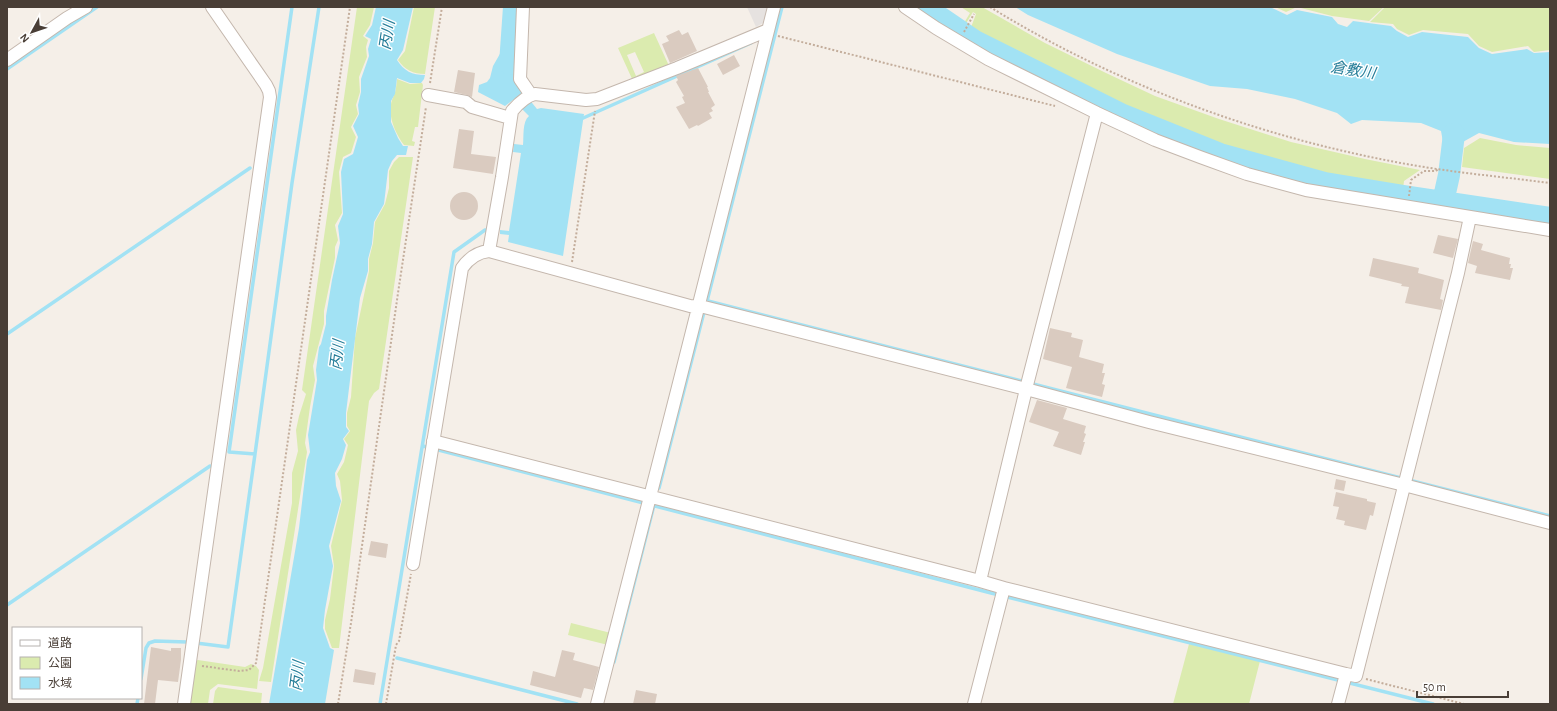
<svg xmlns="http://www.w3.org/2000/svg" width="1557" height="711" viewBox="0 0 1557 711" font-family="'Alegreya Sans','Noto Sans JP',sans-serif">
  <style>
    .green { fill: #dbebaf; fill-rule: evenodd }
    .parking { fill: #e6e2e0 }
    .water { fill: #a2e2f4 }
    .lines { fill: none; stroke-linecap: round; stroke-linejoin: round }
    .stream { stroke: #a2e2f4; stroke-width: 3.5 }
    .river { stroke: #a2e2f4; stroke-width: 22 }
    .building { fill: #dacbc0 }
    .minor-casing { stroke: #c4b7ad; stroke-width: 14 }
    .path { stroke: #c3ad9b; stroke-width: 2; stroke-dasharray: 2 2; stroke-linecap: butt }
    .minor { stroke: #fff; stroke-width: 12 }
    .labels { text-anchor: middle; stroke-width: 3; stroke-linejoin: round; paint-order: stroke }
    .water-label { font-size: 15px; font-style: italic; fill: #257d98; stroke: #fff }
  </style>
  <rect width="100%" height="100%" fill="#f5efe8"/>
  <path class="green" d="M357,7H374L370,25L363,36L368,40L366,47L367,57L359,77L360,92L356,105L358,114L351,127L356,137L351,153L343,157L339,172L342,213L335,225L338,240L335,247V258L324,311V324L313,366L315,380L310,407L305,443L307,452L271,682L259,681L263,668L292,503V473L298,451L296,430L299,416L306,394L302,390Z
    M414,7H435L425,74C413,74 405,70 398,60L405,51Z
    M938,7L964,23L970,13L961,7H982L1045,43L1106,73L1155,96L1219,119L1291,142L1365,159L1420,170L1404,181L1403,189L1332,178L1266,161L1219,147L1168,128L1111,102L1011,53L970,30L976,14L973,12L965,25Z
    M1275,7H1384L1369,21L1332,16L1297,7L1286,12Z
    M1385,7H1550V50L1534,52L1528,46L1492,52L1479,46L1468,34L1423,30L1409,35L1397,29L1393,24L1370,22Z
    M654,33L670,68L633,81L618,48ZM635,52L644,72L636,76L627,55Z
    M397,79L410,84L422,83L423,85L418,127H415L412,141L415,142L414,146L404,145C395,133 387,115 392,100C396,91 396,89 397,79Z
    M1480,138L1516,145L1550,148V179L1462,167L1464,148Z
    M399,157H413L379,389L374,393L369,401L339,648H332L325,629V620L330,599L334,566L331,546L342,500L340,481L337,474L344,462L348,445L344,439L350,431L347,426V413L351,397L355,338L369,271V259L373,243L375,222L385,204L389,188V171L394,162Z
    M571,623L611,633L608,645L568,635Z
    M1189,644L1260,661L1249,704H1173Z
    M198,660L245,667L251,664L256,666L259,670L257,689L218,684L210,690L208,704H189L195,661Z
    M218,687L262,693L261,704H213L215,691Z"/>
  <path class="parking" d="M747,7H768L763,23L756,27Z"/>
  <path class="water" d="M376,7H413L403,50L397,60C404,71 412,75 425,75L424,79L421,83H410L397,78L395,94L391,101V122L398,138L403,146H408L406,155H397L392,161L388,170L384,204L374,222L372,244L368,259V271L360,298L346,413V427L349,431L343,439L346,445L342,459L335,473L336,486L341,501L329,546L333,566L325,610L323,628L330,648L334,650L325,704H269L299,528L307,460L310,452L308,435L317,380L316,370L319,347L321,344L326,324V316L332,280L340,243L338,226L343,214L341,172L344,159L353,154L358,137L353,126L359,114L358,105L361,92V79L369,56L368,49L371,39L365,36L372,25Z
    M1015,7H1270L1287,15L1297,10L1332,17L1338,24L1347,27L1353,21L1391,26L1397,31L1408,37L1422,32L1468,37L1479,48L1492,54L1527,49L1534,53L1550,52V144L1514,142L1479,133L1461,143L1457,161L1452,164H1448L1446,159L1441,131L1421,123L1362,120L1351,124L1337,113L1295,99L1247,89L1210,86L1117,54L1028,15Z
    M507,33L517,34L516,83L537,109L541,108L584,114L563,256L508,242L509,235L500,234V230L509,231L521,153L513,152L514,144L523,145C524,136 522,122 529,116L513,100L505,106L478,92L479,85L487,82L490,78L493,66L505,45Z"/>
  <g class="lines">
    <path class="stream" d="M7,69L97,7
      M581,119L751,43
      M707,301L782,7
      M708,301L1550,516
      M7,334L250,168
      M423,446L991,593L1433,704
      M255,454L292,183L319,7
      M659,488L704,312
      M7,605L210,466
      M196,643L228,647L255,454L229,452L292,7
      M397,658L577,704
      M614,662L654,505
      M141,679L146,648L149,643L155,641L187,642
      M137,704L138,698
      M380,704L454,252L485,230L491,231"/>
    <path class="river" d="M925,7L975,41L1123,115L1220,154L1325,183L1404,196L1550,218
      M510,64L514,7
      M1443,202L1449,175L1454,134"/>
  </g>
  <path class="building" d="M679,30L682,35L688,32L697,51L670,63L662,44L669,41L666,36Z
    M734,55L740,66L723,75L717,64Z
    M698,68L708,87H707L709,92H708L715,105L711,108L713,111L709,113L712,118L698,126L697,125L689,129L676,107L685,103L682,97L684,96L676,82L678,80L676,76Z
    M458,70L475,73L472,97L467,95L454,92Z
    M459,129L474,131L471,154L496,157L493,174L453,168Z
    M450 206a14 14 0 1 1 28 0a14 14 0 1 1-28 0Z
    M1438,235L1458,239L1453,258L1433,253Z
    M1473,241L1483,244L1481,250L1510,258L1509,264H1511L1510,268H1513L1510,280L1475,273L1477,266L1468,263Z
    M1373,258L1419,268L1418,273L1444,280L1440,299L1443,300L1441,310L1405,303L1409,287L1401,286L1402,284L1369,276Z
    M1050,328L1072,333L1071,337L1083,340L1079,357L1104,364L1102,373H1105L1102,384L1105,385L1102,397L1066,388L1072,367L1043,359Z
    M1037,400L1067,408L1063,419L1086,426L1084,433L1086,434L1083,442H1085L1081,455L1053,446L1059,432L1029,422Z
    M1336,479L1346,481L1344,491L1334,489Z
    M1336,492L1367,499V501L1376,503L1373,516L1370,515L1366,530L1344,525L1345,521L1336,519L1339,507L1333,506Z
    M371,541L388,544L386,558L368,555Z
    M151,647L171,651V648H181V660L178,682L158,680L155,704H144Z
    M562,650L575,653L573,660L599,667L593,690L584,688L581,698L530,685L533,671L555,677Z
    M355,669L376,673L374,685L353,682Z
    M636,690L657,694L655,704H633Z"/>
  <g class="lines">
    <defs>
      <path id="minor" d="M523,7L520,79L531,95
        M905,7L936,28L988,59L1097,113L1155,140L1200,157L1247,174L1306,190L1550,230
        M768,30L677,68L597,99L586,100L535,94C526,96 518,104 512,111L502,177L489,251L690,306L704,307L1026,389L1149,422L1404,485L1550,523
        M7,60L67,18L86,7
        M428,95L466,102L472,107L510,118
        M433,441L980,581
        M413,564L462,268C469,258 479,252 489,251
        M1004,588L1346,674
        M184,704L270,97L269,91L266,85L212,7
        M597,704L677,391L774,7
        M974,704L1004,588L980,581L1028,381L1097,113
        M1338,704L1346,674L1356,676L1458,273L1470,217"/>
    </defs>
    <use href="#minor" class="minor-casing"/>
    <path class="path" d="M990,7C1118,86 1264,139 1412,165C1458,173 1504,177 1550,183
      M964,32L974,14
      M778,36L1055,106
      M430,83L442,7
      M1409,196L1411,180L1424,171H1436L1438,169
      M572,262L595,111
      M202,666L239,671L249,670L256,663L350,7
      M1366,679L1464,704
      M338,704L351,623L398,293L426,107
      M386,704L396,645L399,641L411,574"/>
    <use href="#minor" class="minor"/>
  </g>
  <g class="labels">
    <g class="water-label">
      <text transform="translate(387 35) rotate(-81)" y="5">丙川</text>
      <text transform="translate(1353 70) rotate(9)" y="5">倉敷川</text>
      <text transform="translate(337 355) rotate(-83)" y="5">丙川</text>
      <text transform="translate(297 676) rotate(-83)" y="5">丙川</text>
    </g>
  </g>
  <rect width="1557" height="711" fill="none" stroke="#493e36" stroke-width="16"/>
  <rect x="12" y="627" width="130" height="72" fill="#ffffff" stroke="#b6b2af"/>
  <rect x="20" y="640" width="20" height="6" fill="#ffffff" stroke="#b6b2af"/>
  <text x="48" y="647" font-size="12" fill="#493e36">道路</text>
  <rect x="20" y="657" width="20" height="12" fill="#dbebaf" stroke="#b6b2af"/>
  <text x="48" y="667" font-size="12" fill="#493e36">公園</text>
  <rect x="20" y="677" width="20" height="12" fill="#a2e2f4" stroke="#b6b2af"/>
  <text x="48" y="687" font-size="12" fill="#493e36">水域</text>
  <g transform="translate(32 32) rotate(230)" stroke="#ffffff" stroke-width="3" paint-order="stroke">
  <path d="M0-3L7 15L0 10L-7 15Z" fill="#493e36"/>
  <text y="-6" font-size="11" font-weight="bold" text-anchor="middle" fill="#493e36">N</text>
  </g>
  <path d="M1417 691v6h91v-6" fill="none" stroke="#493e36" stroke-width="2"/>
  <text x="1423" y="691" font-size="12" fill="#493e36" stroke="#ffffff" stroke-width="3" paint-order="stroke">50 m</text>
</svg>
